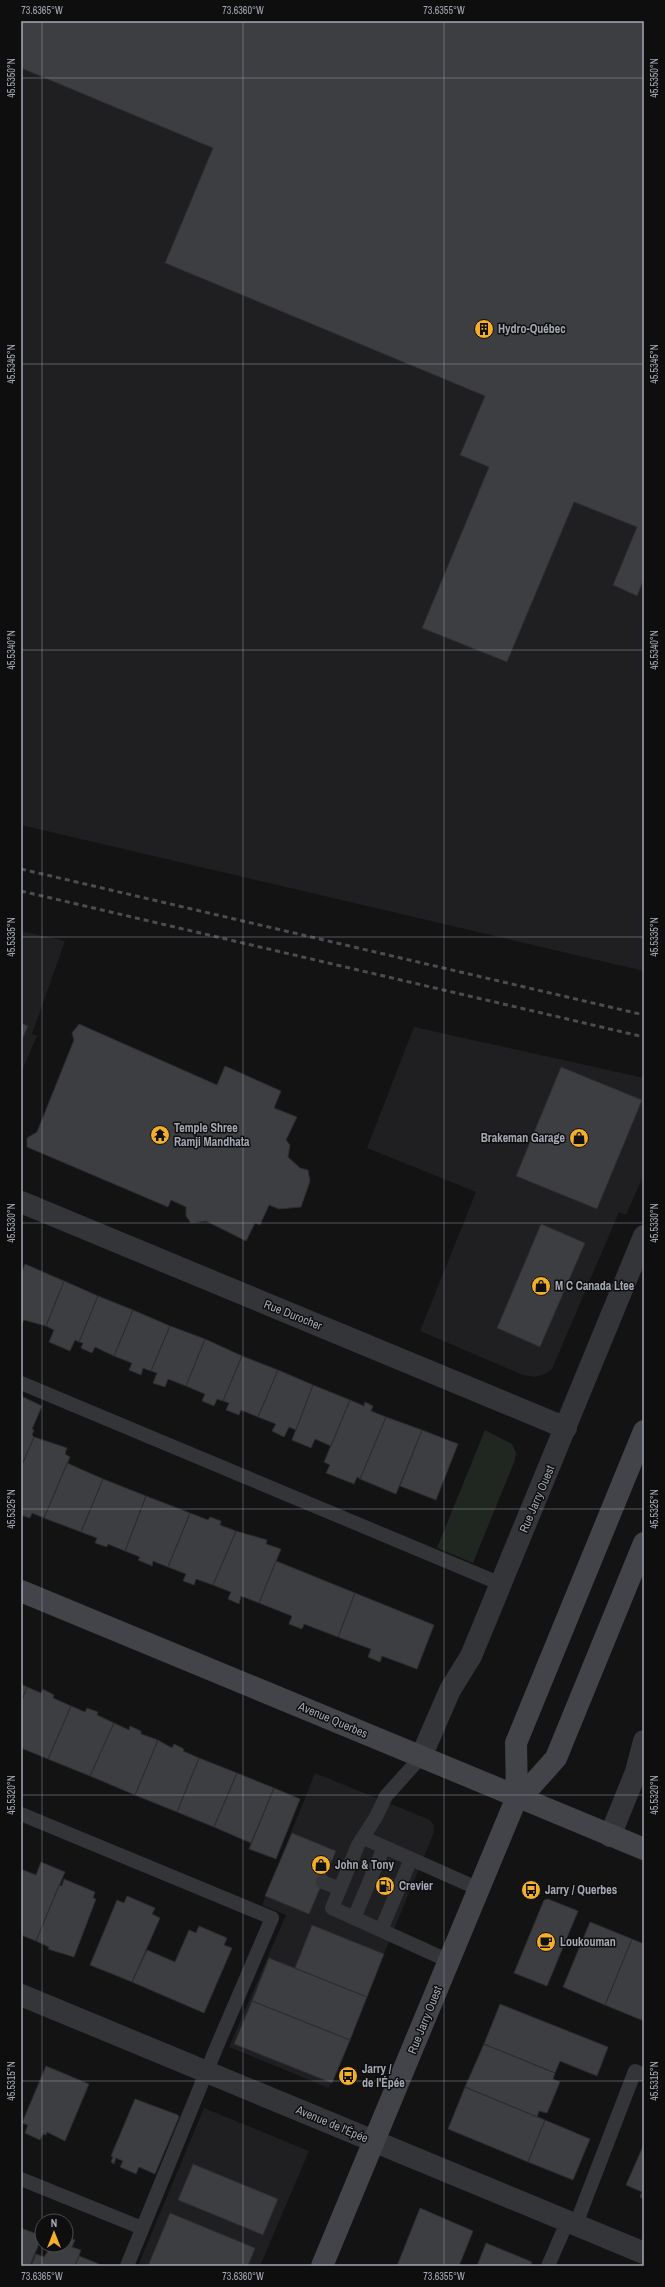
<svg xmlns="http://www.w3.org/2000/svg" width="665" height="2287" viewBox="0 0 665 2287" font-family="'Archivo Narrow',sans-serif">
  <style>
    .built { fill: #1f1f21 }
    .green { fill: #1f2720 }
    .building { fill: #3d3e41; stroke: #2d2d30 }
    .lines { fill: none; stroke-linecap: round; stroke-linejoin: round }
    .lane { stroke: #343539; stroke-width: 14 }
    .street { stroke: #343539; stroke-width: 22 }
    .secondary { stroke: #424449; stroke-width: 22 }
    .rail { stroke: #4b4d52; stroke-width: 3; stroke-dasharray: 5 4; stroke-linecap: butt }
    .ticks { fill: none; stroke: #a4a9b5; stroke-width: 1; stroke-opacity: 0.45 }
    .labels { text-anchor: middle; stroke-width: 3; stroke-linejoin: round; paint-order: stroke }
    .poi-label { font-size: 12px; font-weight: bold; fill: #a4a9b5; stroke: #0e0e0f; text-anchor: start }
    .street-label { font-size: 12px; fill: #a4a9b5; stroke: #0e0e0f }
    .neatline { fill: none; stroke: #a4a9b5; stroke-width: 1.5 }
    .ticks-label { font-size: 10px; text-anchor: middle; fill: #a4a9b5 }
  </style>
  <rect width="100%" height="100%" fill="#131314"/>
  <path class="built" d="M21,21H644V971L21,825Z
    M21,931L65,941L32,1034L37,1036L21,1073Z
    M414,1027L644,1078V1174L626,1215L619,1212L552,1369L545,1374L534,1377L523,1375L420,1331L476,1192L367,1148Z
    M315,1773L430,1820L434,1825V1832L329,2088L229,2047L286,1915L262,1905Z
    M204,2108L309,2151L260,2266H138Z"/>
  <path class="green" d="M485,1430L512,1444L516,1453L515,1460L473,1563L437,1548Z"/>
  <path class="building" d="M21,21H644V579L637,596L613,585L637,527L574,502L507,662L422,628L489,467L460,455L485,396L165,263L213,148L21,68Z
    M21,1023L28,1026L21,1042Z
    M79,1024L217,1085L225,1066L281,1091L274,1108L297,1117L286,1140L290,1145L288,1157L300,1168L308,1170L310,1181L301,1207L279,1209L269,1205L260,1225L255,1223L246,1241L206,1221L191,1223L186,1216V1207L171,1200L168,1207L27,1147V1138L37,1132L74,1040L72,1033Z
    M561,1067L642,1100L597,1209L516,1176Z
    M541,1224L585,1243L540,1347L497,1328Z
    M25,1264L64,1281L46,1326L24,1320L21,1325V1274Z
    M64,1281L98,1296L79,1342L75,1340L70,1351L49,1342L54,1330L46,1326Z
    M98,1296L133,1310L114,1356L95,1347L92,1353L81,1348L83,1343L79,1342Z
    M133,1310L170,1326L151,1371L143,1368L141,1375L129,1370L132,1363L114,1356Z
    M170,1326L205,1339L186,1386L168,1379L165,1387L153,1383L157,1373L151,1371Z
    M205,1339L242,1356L223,1401L217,1399L214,1406L202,1401L205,1394L186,1386Z
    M242,1356L278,1370L258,1417L241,1410L239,1415L226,1410L229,1403L223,1401Z
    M278,1370L313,1385L296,1430L289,1427L284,1437L272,1431L276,1424L258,1417Z
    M313,1385L350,1400L331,1446L315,1439L311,1448L292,1440Z
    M21,1396L42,1406L32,1429L34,1430L32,1435L34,1437L21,1467Z
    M350,1400L364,1406L365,1402L373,1406L371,1411L386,1417L360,1479L357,1477L354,1484L326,1473L330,1465L324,1462Z
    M386,1417L422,1430L396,1494L360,1479Z
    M422,1430L458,1444L436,1500L400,1486Z
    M34,1437L67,1448L65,1454L70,1457L44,1518L32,1513L30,1518L21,1515V1467Z
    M67,1463L103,1479L81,1532L44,1518Z
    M103,1479L146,1496L125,1551L108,1544L107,1547L95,1543L97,1538L81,1532Z
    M146,1496L190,1513L168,1567L153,1561L152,1566L138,1560L140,1557L125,1551Z
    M190,1513L208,1520L210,1517L221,1521L220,1525L236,1531L213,1585L196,1579L194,1585L183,1581L186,1574L168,1567Z
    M236,1531L267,1540L266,1544L281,1549L259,1603L241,1596L239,1604L228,1599L231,1592L213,1585Z
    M276,1561L355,1593L338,1637L304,1624L302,1629L289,1624L292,1616L259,1603Z
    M355,1593L434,1625L417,1669L382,1656L380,1662L368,1657L371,1649L338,1637Z
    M21,1684L27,1687L21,1702Z
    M27,1687L41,1693L43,1689L54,1695L53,1698L71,1706L48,1759L21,1748V1702Z
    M71,1706L85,1712L87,1708L98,1712L97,1715L114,1723L90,1776L48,1759Z
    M114,1723L129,1730L130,1726L141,1731V1734L158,1740L135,1795L90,1776Z
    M158,1740L172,1748L174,1744L184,1749L183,1751L199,1758L177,1812L135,1795Z
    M199,1758L237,1773L214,1827L177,1812Z
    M237,1773L274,1788L251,1843L214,1827Z
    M274,1788L300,1799L276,1859L249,1849Z
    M292,1833L336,1851L309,1914L265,1896Z
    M41,1862L65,1872L36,1941L21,1935V1875L23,1870L36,1875Z
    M64,1879L95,1892L93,1898L96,1899L74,1957L48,1949L49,1947L36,1941L59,1885L62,1886Z
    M127,1896L155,1908L152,1914L160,1918L132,1982L90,1965L117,1900L124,1903Z
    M548,1899L578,1911L547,1986L514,1973L544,1900Z
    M590,1922L632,1939L605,2005L563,1987Z
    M312,1925L384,1954L367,1997L295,1968Z
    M199,1926L227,1938L224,1945L232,1948L204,2013L132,1982L147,1950L175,1962L189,1930L196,1933Z
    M632,1939L644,1944V2021L605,2005Z
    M269,1958L367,1997L350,2040L252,2001Z
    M252,2001L350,2040L332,2083L234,2044Z
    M500,2004L608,2047L597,2076L560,2061L555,2073L484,2044Z
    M484,2044L555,2073L553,2079L560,2082L547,2113L539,2111L537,2117L465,2087Z
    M46,2066L89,2084L65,2141L47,2132L46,2135L43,2134L40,2140L25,2133L28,2125L22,2123Z
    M465,2087L545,2120L528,2162L448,2129Z
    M135,2099L178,2115L179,2117L155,2174L139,2167L136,2174L120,2167L123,2161L116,2158L114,2164L111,2162L113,2157L111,2156Z
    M545,2120L590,2139L573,2180L528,2162Z
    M644,2144V2199L640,2197L642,2192L626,2185Z
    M193,2164L278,2199L263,2235L178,2200Z
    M420,2208L473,2231L459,2266H397Z
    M170,2213L255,2248L248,2266H148Z
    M21,2228L42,2236L30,2266H21Z
    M66,2236L75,2240L72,2247L81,2250L75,2266H31L36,2254L44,2257L52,2245H66Z
    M486,2243L532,2262L530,2266H477Z
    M79,2256L104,2266H75Z"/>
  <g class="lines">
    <path class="lane" d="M21,1383L501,1584
      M421,1757L386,1796L376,1817L358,1845L332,1908L449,1961
      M21,1814L272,1918L217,2046L127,2266
      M364,1838L479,1889
      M323,1882L340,1889
      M354,1918L384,1847
      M381,1930L411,1859
      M21,2179L142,2228
      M576,2224L635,2071L644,2075
      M548,2266L568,2220"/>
    <path class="street" d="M21,1202L566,1428
      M421,1757L450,1690L471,1656L644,1236
      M610,1836L636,1772L644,1741
      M21,1995L644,2253"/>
    <path class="secondary" d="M21,1591L644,1849
      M517,1797L531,1786L556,1758L644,1543
      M322,2266L517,1797L516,1743L644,1431"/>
    <path class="rail" d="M21,869L644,1015
      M21,891L644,1037"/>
  </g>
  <path class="ticks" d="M42,21V2266M243,21V2266M444,21V2266M21,78H644M21,364H644M21,650H644M21,937H644M21,1223H644M21,1509H644M21,1795H644M21,2081H644"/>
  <defs>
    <symbol id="building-disc" viewBox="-11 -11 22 22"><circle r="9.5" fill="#f3af2c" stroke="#0e0e0f"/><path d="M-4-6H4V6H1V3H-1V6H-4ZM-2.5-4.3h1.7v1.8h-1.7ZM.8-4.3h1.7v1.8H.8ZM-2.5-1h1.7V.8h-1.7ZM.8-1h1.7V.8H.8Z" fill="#111"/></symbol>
    <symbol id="temple-disc" viewBox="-11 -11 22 22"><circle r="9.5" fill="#f3af2c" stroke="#0e0e0f"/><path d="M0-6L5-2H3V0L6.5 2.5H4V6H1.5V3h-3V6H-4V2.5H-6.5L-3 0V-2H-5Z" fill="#111"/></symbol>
    <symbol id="shop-disc" viewBox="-11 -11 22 22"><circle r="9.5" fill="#f3af2c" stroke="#0e0e0f"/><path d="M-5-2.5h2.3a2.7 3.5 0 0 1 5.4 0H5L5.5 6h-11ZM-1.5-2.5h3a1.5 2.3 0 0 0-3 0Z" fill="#111"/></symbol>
    <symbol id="fuel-disc" viewBox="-11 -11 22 22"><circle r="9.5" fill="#f3af2c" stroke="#0e0e0f"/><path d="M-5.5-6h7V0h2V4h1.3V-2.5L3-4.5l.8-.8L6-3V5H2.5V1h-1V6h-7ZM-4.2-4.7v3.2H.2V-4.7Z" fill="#111"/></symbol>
    <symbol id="bus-disc" viewBox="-11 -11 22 22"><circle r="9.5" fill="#f3af2c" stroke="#0e0e0f"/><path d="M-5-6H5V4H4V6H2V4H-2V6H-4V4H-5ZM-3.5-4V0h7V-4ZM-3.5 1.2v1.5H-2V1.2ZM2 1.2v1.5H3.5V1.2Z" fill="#111"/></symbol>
    <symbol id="cafe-disc" viewBox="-11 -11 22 22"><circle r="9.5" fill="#f3af2c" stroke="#0e0e0f"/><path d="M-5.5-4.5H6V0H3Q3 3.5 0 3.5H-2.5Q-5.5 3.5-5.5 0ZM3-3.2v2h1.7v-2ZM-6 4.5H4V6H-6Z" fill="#111"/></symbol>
  </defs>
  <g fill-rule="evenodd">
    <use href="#building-disc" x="473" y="318" width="22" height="22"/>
    <use href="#temple-disc" x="149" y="1124" width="22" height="22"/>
    <use href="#shop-disc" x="568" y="1127" width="22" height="22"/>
    <use href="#shop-disc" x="530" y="1275" width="22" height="22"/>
    <use href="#shop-disc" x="310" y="1854" width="22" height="22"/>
    <use href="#fuel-disc" x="374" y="1875" width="22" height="22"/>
    <use href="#bus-disc" x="520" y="1879" width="22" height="22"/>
    <use href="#cafe-disc" x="535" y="1931" width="22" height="22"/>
    <use href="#bus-disc" x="337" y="2065" width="22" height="22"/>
  </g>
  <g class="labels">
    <g class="poi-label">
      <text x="498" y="333">Hydro-Québec</text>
      <text x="174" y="1132">Temple Shree<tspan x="174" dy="14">Ramji Mandhata</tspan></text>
      <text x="565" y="1142" text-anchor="end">Brakeman Garage</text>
      <text x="555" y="1290">M C Canada Ltee</text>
      <text x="335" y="1869">John &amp; Tony</text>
      <text x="399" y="1890">Crevier</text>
      <text x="545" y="1894">Jarry / Querbes</text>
      <text x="560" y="1946">Loukouman</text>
      <text x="362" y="2073">Jarry /<tspan x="362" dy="14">de l'Épée</tspan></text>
    </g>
    <g class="street-label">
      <text transform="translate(293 1315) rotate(22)" y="4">Rue Durocher</text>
      <text transform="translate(537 1499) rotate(-67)" y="4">Rue Jarry Ouest</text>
      <text transform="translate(333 1720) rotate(23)" y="4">Avenue Querbes</text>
      <text transform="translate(425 2020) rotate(-68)" y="4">Rue Jarry Ouest</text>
      <text transform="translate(332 2124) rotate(23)" y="4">Avenue de l'Épée</text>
    </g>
  </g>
  <rect width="665" height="2287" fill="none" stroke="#0e0e0f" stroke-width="44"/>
  <g transform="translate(54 2233)"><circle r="19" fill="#0e0e0f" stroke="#4a4c51"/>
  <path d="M0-3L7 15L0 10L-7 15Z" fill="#f3af2c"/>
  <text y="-6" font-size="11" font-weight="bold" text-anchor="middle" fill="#a4a9b5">N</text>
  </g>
  <rect x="22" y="22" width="621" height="2243" class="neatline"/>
  <g class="ticks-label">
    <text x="42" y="14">73.6365°W</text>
    <text x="243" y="14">73.6360°W</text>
    <text x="444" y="14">73.6355°W</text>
    <text transform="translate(11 78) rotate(-90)" y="4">45.5350°N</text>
    <text transform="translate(654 78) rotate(-90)" y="4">45.5350°N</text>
    <text transform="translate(11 364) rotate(-90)" y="4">45.5345°N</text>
    <text transform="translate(654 364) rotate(-90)" y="4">45.5345°N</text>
    <text transform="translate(11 650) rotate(-90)" y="4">45.5340°N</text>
    <text transform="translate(654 650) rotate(-90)" y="4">45.5340°N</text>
    <text transform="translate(11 937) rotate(-90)" y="4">45.5335°N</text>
    <text transform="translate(654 937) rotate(-90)" y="4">45.5335°N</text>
    <text transform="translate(11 1223) rotate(-90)" y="4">45.5330°N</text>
    <text transform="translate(654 1223) rotate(-90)" y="4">45.5330°N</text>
    <text transform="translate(11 1509) rotate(-90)" y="4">45.5325°N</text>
    <text transform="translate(654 1509) rotate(-90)" y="4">45.5325°N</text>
    <text transform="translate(11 1795) rotate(-90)" y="4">45.5320°N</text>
    <text transform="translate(654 1795) rotate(-90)" y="4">45.5320°N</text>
    <text transform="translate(11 2081) rotate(-90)" y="4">45.5315°N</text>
    <text transform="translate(654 2081) rotate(-90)" y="4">45.5315°N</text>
    <text x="42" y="2280">73.6365°W</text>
    <text x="243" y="2280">73.6360°W</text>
    <text x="444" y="2280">73.6355°W</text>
  </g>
</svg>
